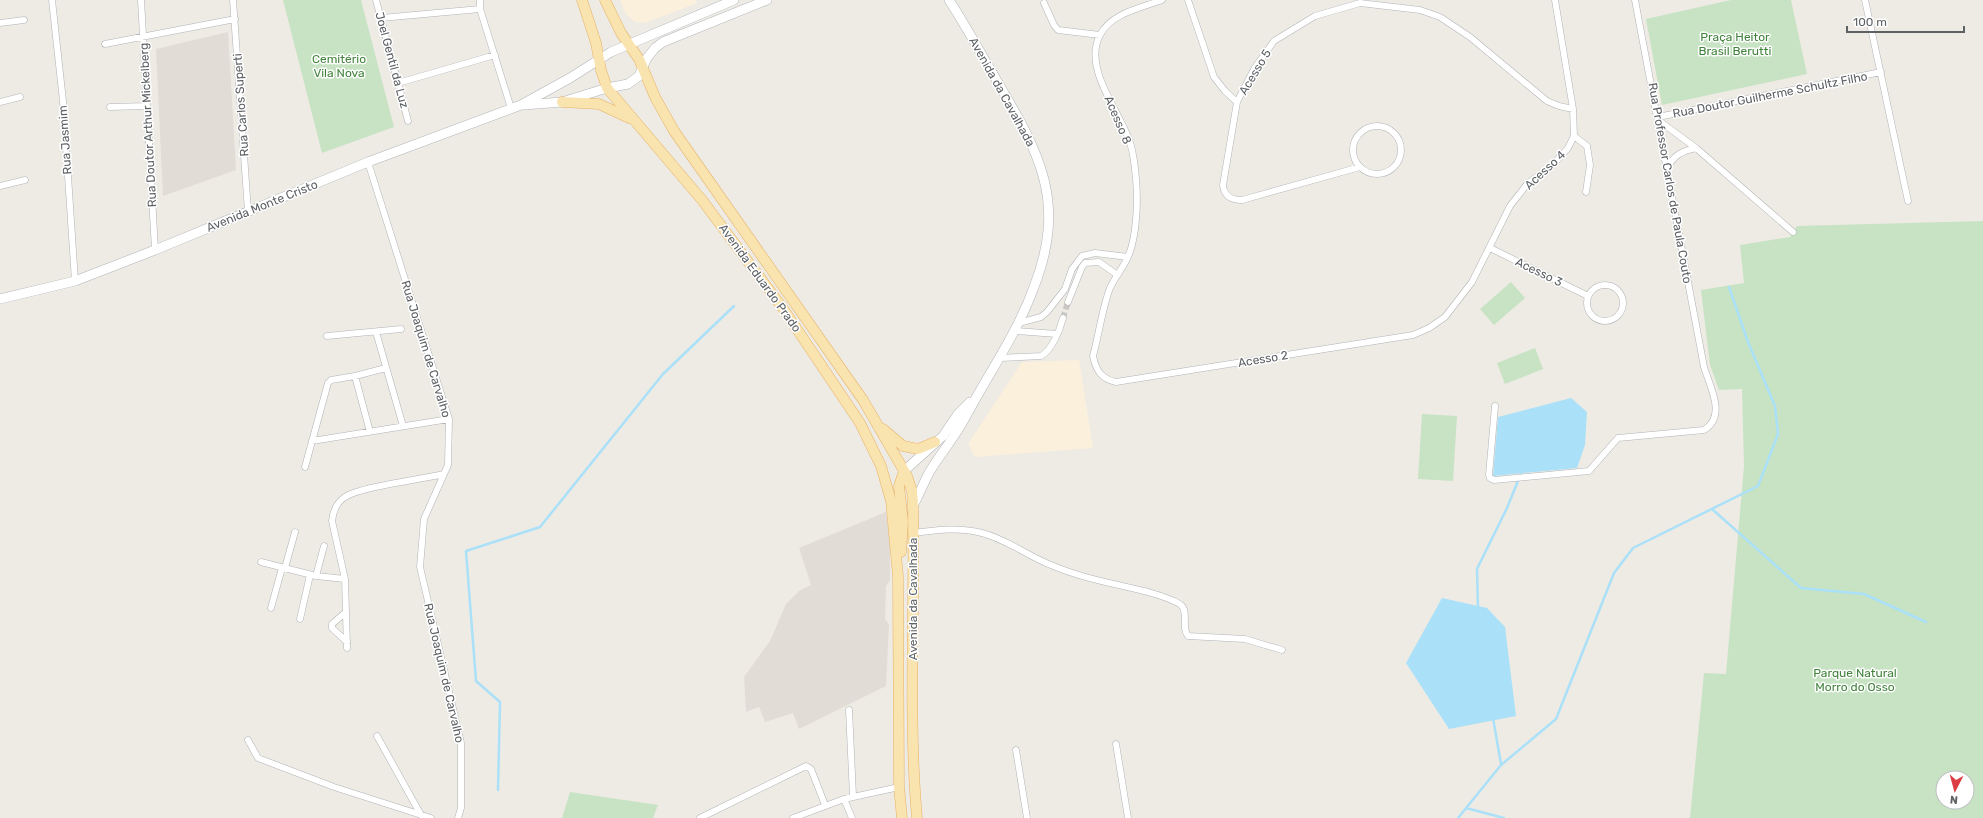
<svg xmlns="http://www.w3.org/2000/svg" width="1983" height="818" viewBox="0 0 1983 818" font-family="Rubik,sans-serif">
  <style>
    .commercial { fill: #fbf0dc }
    .education { fill: #e1dcd6 }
    .green { fill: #c7e3c3; fill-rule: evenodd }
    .water { fill: #aae0f8 }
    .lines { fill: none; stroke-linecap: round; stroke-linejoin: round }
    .stream { stroke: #aae0f8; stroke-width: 2.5 }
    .minor-tunnel { stroke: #cac8c5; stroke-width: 6; stroke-dasharray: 6 3; stroke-linecap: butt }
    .minor-casing { stroke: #b0b3b6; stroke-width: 7 }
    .secondary-casing { stroke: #b1b5b8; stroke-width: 10 }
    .primary-casing { stroke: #e7b165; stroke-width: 11 }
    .minor { stroke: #fff; stroke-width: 6 }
    .secondary { stroke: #fff; stroke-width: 9 }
    .primary { stroke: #f9e3af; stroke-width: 10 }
    .labels { text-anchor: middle; stroke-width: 3; stroke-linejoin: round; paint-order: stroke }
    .park-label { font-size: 12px; fill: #42833c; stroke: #fff }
    .street-label { font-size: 12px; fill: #5d6164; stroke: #fff }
  </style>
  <rect width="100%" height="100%" fill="#eeebe5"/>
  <path class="commercial" d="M620,0H696L697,3L645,23L635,22L625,13Z
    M1079,360L1093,448L975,457L968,444L1022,362Z"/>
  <path class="education" d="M228,32L236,170L163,196L156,49Z
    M886,512L890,542V581L886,586L885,619L889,624L886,686L799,729L793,713L765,722L759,707L746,712L744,677L770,641L786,604L799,591L811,585L799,548Z"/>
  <path class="green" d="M283,0H361L394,127L322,153Z
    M1731,0H1791L1807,74L1662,105L1646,19Z
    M1983,221V818H1690L1704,673L1726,674L1744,466L1742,389L1719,390L1710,365L1701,290L1744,283L1740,245L1790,237L1797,226ZM1943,778H1967V802H1943Z
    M1511,282L1525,298L1494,325L1480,309Z
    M1535,348L1543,369L1505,384L1497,363Z
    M1422,414L1457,416L1453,481L1418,479Z
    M570,792L658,805L653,818H562Z"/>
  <path class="water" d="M1571,398L1587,412L1585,445L1577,468L1493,476L1498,417Z
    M1442,598L1487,608L1505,627L1516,716L1449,729L1406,663Z"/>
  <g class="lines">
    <path class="stream" d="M1712,509L1801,588L1864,594L1926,622
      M1478,608L1477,569L1507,508L1522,471
      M1493,718L1501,764
      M498,790L500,702L476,681L466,551L540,527L663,374L734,306
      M1466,808L1504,818
      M1458,818L1501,765L1556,719L1614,573L1633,548L1758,486L1778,434L1775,406L1748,342L1729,287"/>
    <path class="minor-tunnel" d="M1063,318L1068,302"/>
    <defs>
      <path id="minor" d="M52,0L63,101L75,281
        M141,0L155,250
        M233,0L248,211
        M376,0L408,121
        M480,0V9L511,108
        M1162,0C1141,8 1111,13 1100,35C1083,67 1117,108 1128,137C1133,149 1135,166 1136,179C1138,201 1137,236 1128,257C1123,268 1115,277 1110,288C1102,309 1099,334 1093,356C1096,371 1102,379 1116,382L1413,335L1429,328L1445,317L1472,282L1510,206L1528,183L1551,167L1568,148L1574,136L1573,109
        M1188,0L1214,77L1225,91L1237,102
        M1865,0L1908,201
        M1044,3L1054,25L1058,30L1100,35
        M381,18L480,9
        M0,23L24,20
        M105,44L235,19
        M398,83L495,55
        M0,102L20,97
        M110,107L147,106
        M1658,117L1881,72
        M1658,120L1696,148L1793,232
        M1353 150a24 24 0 1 1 48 0a24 24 0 1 1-48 0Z
        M1574,136L1587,146L1590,165L1586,192
        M368,162L449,419L448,465L424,519L420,567L461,743V808L458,818
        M1360,167L1242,200C1231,200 1224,196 1223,185L1237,102L1254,69L1274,41L1315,16L1360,3L1420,10L1440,17L1470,37L1547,101L1559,106L1573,109L1555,0
        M1667,168C1674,155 1682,151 1696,148
        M0,186L25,180
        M1490,248L1588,296
        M1587 303a18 18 0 1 1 36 0a18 18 0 1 1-36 0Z
        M1068,302L1082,267L1085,263L1099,262L1116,274
        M1019,323L1041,317L1047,312L1065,289L1072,269L1082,256L1095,253L1128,257
        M1015,331L1057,334
        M376,332L403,426
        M327,336L401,329
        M1000,358L1041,356C1052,350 1060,330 1063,318
        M1495,406L1489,475L1490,478L1494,480L1589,471L1618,438L1704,430C1727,416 1710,387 1704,367L1635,0
        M370,432L355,376L386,368
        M312,441L449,419
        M305,467L328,383L331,380L355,376
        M913,533C937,530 959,527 982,533C1006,539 1028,556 1051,565C1081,578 1112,583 1144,591C1155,594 1171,598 1181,605C1189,612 1181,628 1188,636L1245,639L1282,650
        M261,562L316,576L345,579
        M285,568L295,532
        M316,576L324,546
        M271,608L282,568
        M346,612L332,624V628L347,642
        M300,619L310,575
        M347,648L345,579L332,521C333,512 337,502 345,497C359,487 423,479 444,474
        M849,710L853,796
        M377,736L421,815
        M248,740L258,758L334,787L431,818
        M1116,744L1128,818
        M1016,750L1027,818
        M844,799L852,818
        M700,818L806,766L811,769L825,805
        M793,818L844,799L899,787"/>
      <path id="secondary" d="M524,105L562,102L607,88L628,84L639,76L647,58L655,48L663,42L767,0
        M0,299L75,281L155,250L368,162L521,105L570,78L611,52L734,0
        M904,471L943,436L958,414L970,402
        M913,506C919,495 924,482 930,471C941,453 955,437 965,418C988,374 1017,334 1034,287C1067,202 1040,154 997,81C981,54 966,26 949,0"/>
      <path id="primary" d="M582,0L596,43L601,70L607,88L702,200L782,307L860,423L881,466L891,501L898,576L899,787L902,818
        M605,0L621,33L639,59L655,97L674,131L863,400L907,476L912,491L913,506C915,610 908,715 917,818
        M562,102L599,104L629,118
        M883,429L903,446L918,449L935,442
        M901,552L903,522L899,486L904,471"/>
    </defs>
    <use href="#minor" class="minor-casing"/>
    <use href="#secondary" class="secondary-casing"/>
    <use href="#primary" class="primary-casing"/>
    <use href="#minor" class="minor"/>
    <use href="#secondary" class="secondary"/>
    <use href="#primary" class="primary"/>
  </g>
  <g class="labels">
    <g class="park-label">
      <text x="1735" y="41">Praça Heitor<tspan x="1735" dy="14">Brasil Berutti</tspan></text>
      <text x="339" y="63">Cemitério<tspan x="339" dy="14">Vila Nova</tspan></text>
      <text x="1855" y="677">Parque Natural<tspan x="1855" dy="14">Morro do Osso</tspan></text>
    </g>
    <g class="street-label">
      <text transform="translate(392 60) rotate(75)" y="4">Joel Gentil da Luz</text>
      <text transform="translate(1255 72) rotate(-59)" y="4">Acesso 5</text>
      <text transform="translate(1002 92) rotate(61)" y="4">Avenida da Cavalhada</text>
      <text transform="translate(1770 95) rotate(-11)" y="4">Rua Doutor Guilherme Schultz Filho</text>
      <text transform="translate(241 105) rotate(-94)" y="4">Rua Carlos Superti</text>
      <text transform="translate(1118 120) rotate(67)" y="4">Acesso 8</text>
      <text transform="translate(148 125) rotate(-93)" y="4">Rua Doutor Arthur Mickelberg</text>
      <text transform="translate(65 140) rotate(-94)" y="4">Rua Jasmim</text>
      <text transform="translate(1545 170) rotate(-43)" y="4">Acesso 4</text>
      <text transform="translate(1670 183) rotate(80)" y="4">Rua Professor Carlos de Paula Couto</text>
      <text transform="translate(262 206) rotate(-22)" y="4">Avenida Monte Cristo</text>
      <text transform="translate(1539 272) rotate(26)" y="4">Acesso 3</text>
      <text transform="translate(760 278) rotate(54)" y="4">Avenida Eduardo Prado</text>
      <text transform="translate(426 349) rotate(73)" y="4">Rua Joaquim de Carvalho</text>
      <text transform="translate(1263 359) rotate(-9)" y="4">Acesso 2</text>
      <text transform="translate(913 599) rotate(-90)" y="4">Avenida da Cavalhada</text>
      <text transform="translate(444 673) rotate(77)" y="4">Rua Joaquim de Carvalho</text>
    </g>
  </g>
  <g transform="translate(1955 790) rotate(186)"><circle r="19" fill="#ffffff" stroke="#bec0c1"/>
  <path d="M0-3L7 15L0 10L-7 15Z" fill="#dc3d45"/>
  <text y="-6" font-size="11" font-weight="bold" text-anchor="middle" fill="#5d6164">N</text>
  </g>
  <path d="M1847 26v6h117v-6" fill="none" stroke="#5d6164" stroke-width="2"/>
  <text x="1853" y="26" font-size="12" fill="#5d6164" stroke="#ffffff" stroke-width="3" paint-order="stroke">100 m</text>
</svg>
